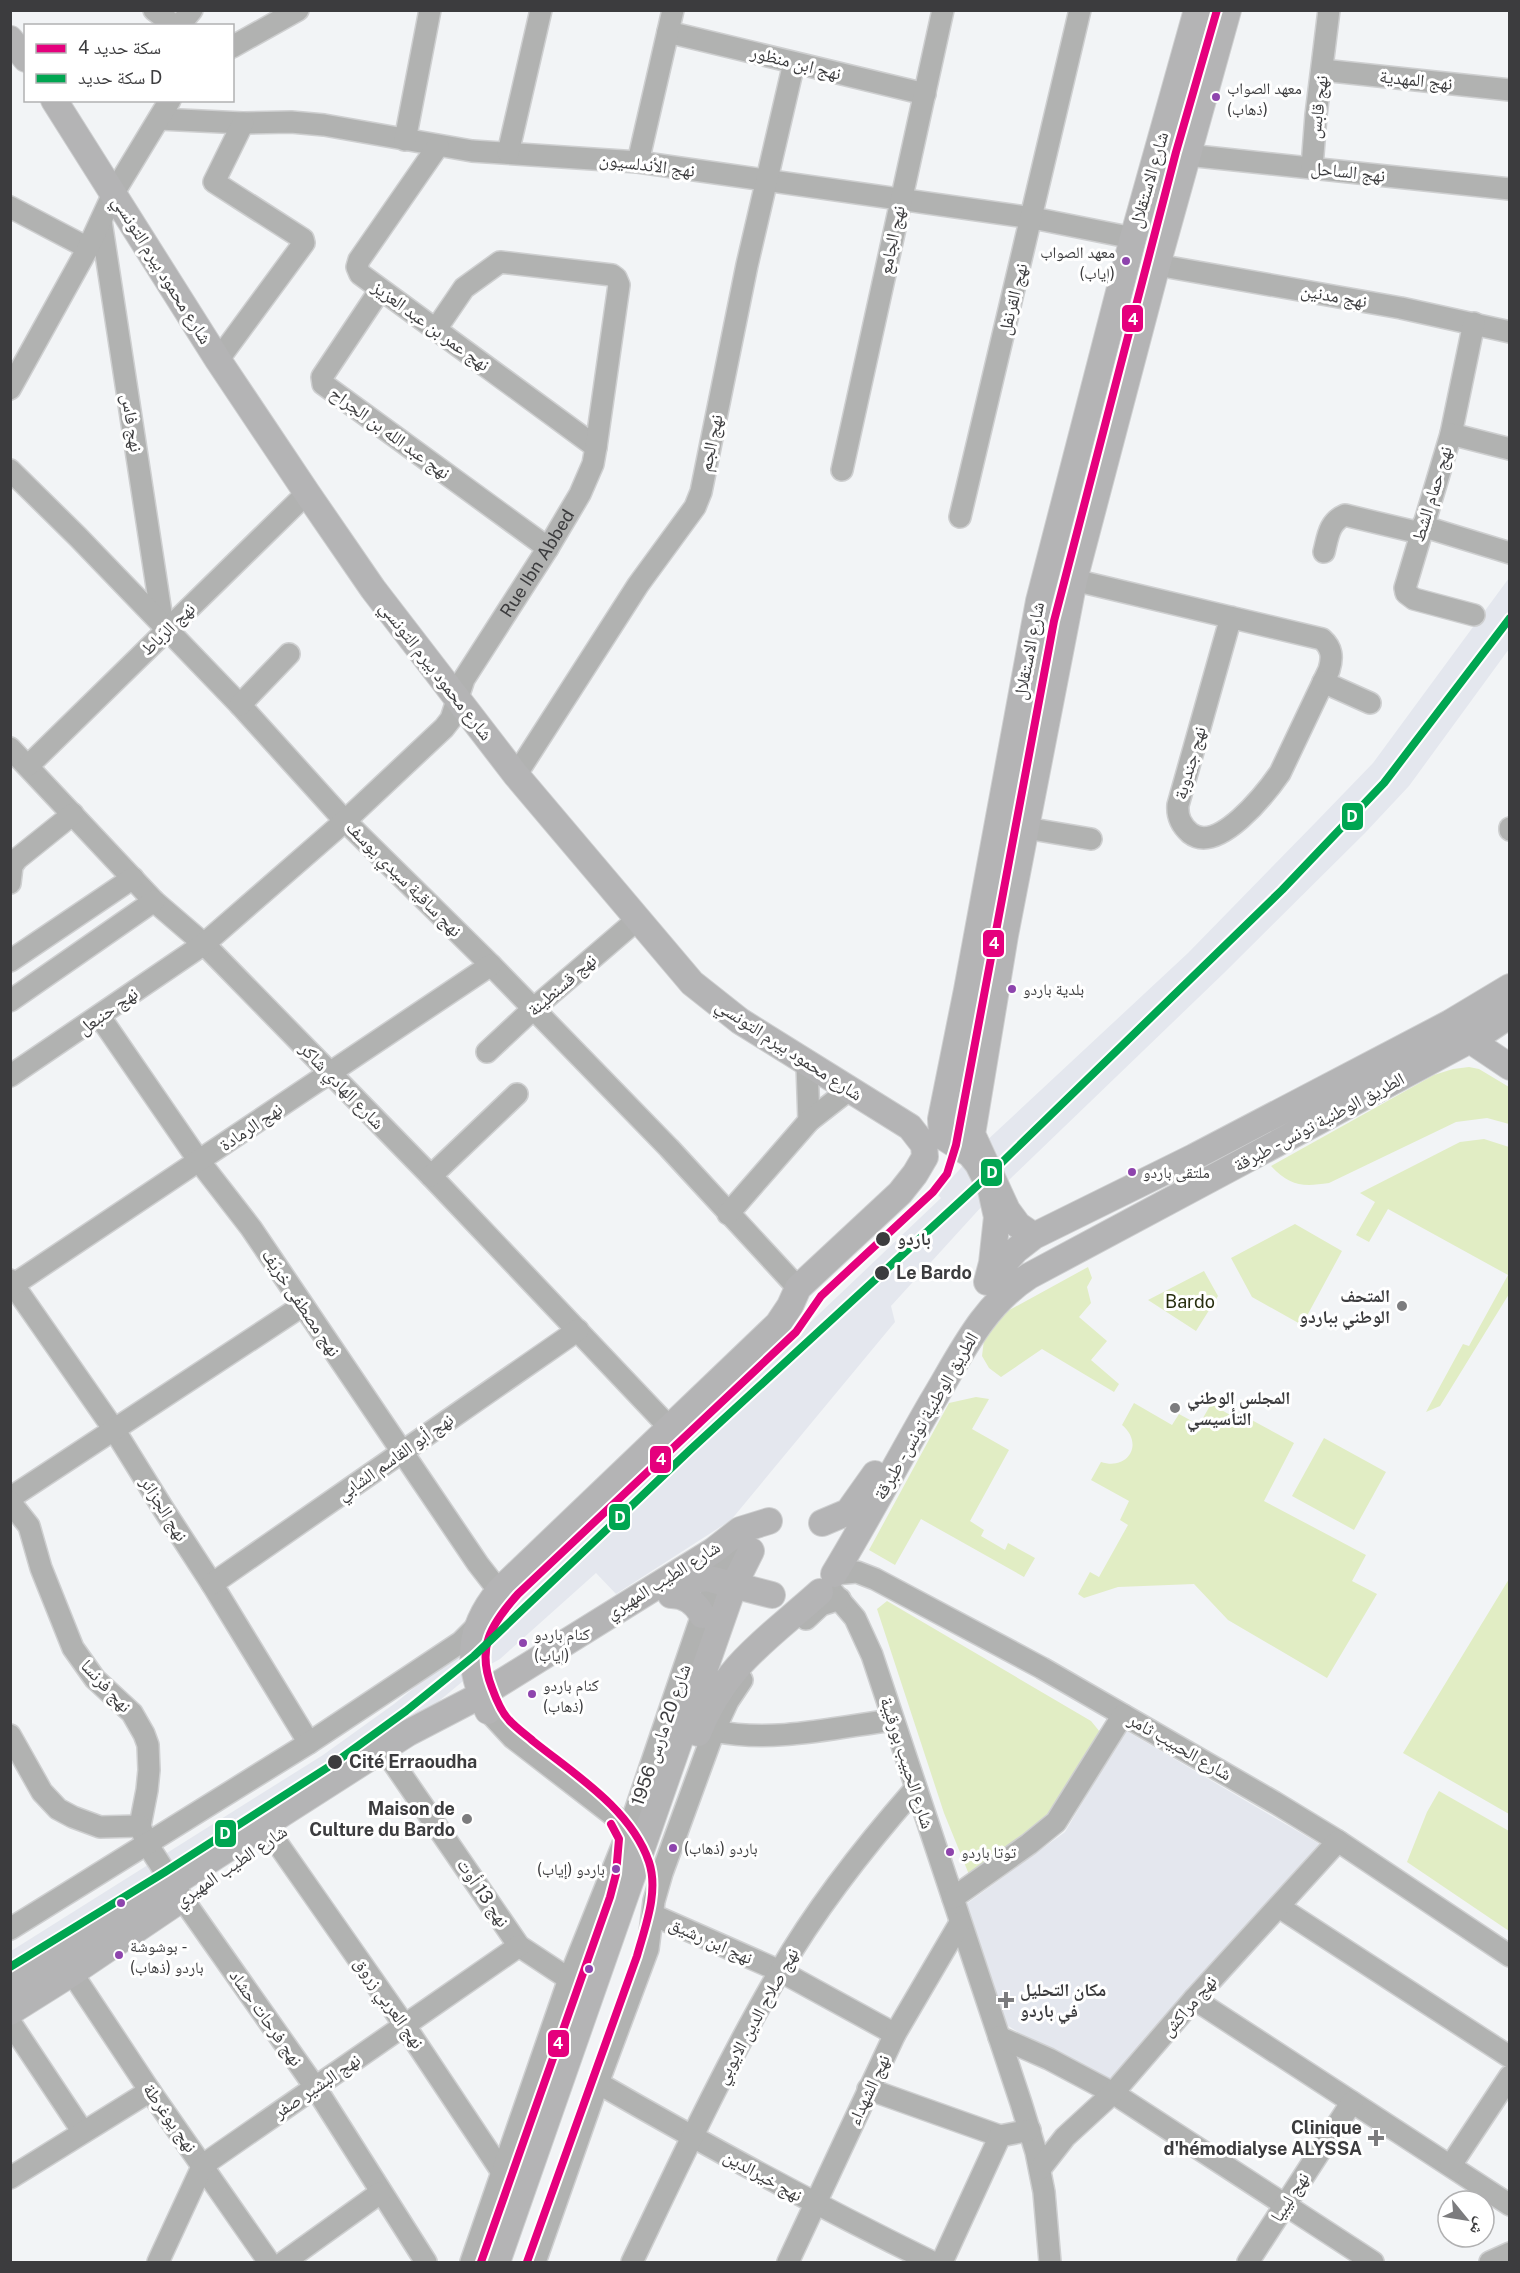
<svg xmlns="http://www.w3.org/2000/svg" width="1520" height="2273" viewBox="0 0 1520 2273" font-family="'Public Sans','Noto Naskh Arabic',sans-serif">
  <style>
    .built { fill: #e4e7ee }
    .green { fill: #e1edc4 }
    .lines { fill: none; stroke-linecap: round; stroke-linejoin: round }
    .minor-casing { stroke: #cecfd0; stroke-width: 24 }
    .major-casing { stroke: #cecfd0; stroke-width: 28 }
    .minor { stroke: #b1b2b1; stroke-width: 21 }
    .major { stroke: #b4b4b5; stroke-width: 26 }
    .rail-1-casing { stroke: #fff; stroke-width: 12 }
    .rail-2-casing { stroke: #fff; stroke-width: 12 }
    .rail-1 { stroke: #e5007d; stroke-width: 8 }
    .rail-2 { stroke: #00a651; stroke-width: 8 }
    .bus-dot { fill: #8e44ad; stroke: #fff; stroke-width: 2 }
    .stop-dot { fill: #3c3c3e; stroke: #fff; stroke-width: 2 }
    .poi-dot { fill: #7c7c7e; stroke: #fff; stroke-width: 2 }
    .labels { text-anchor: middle; stroke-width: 6; stroke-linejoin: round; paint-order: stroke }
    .bus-label { font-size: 16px; fill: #3c3c3e; stroke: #fff; text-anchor: start }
    .street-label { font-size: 18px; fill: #3c3c3e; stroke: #fff }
    .stop-label { font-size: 18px; font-weight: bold; fill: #3c3c3e; stroke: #fff; text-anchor: start }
    .poi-label { font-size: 18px; font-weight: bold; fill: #3c3c3e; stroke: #fff; text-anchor: end }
    .park-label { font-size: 18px; fill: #282f0f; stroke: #fff }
    .line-badge { stroke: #fff; stroke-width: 2 }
    .badge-label { font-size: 16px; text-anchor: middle; font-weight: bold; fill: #fff }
  </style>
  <rect width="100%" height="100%" fill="#f2f4f6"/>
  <path class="built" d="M1509,578V649L1409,786L1365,833L1224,973L983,1205L891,1306L895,1322L731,1520L616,1594L596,1573L500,1659L468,1677L410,1725L11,1982V1951L323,1755L394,1704L492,1625L941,1198L937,1194L983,1144L1188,953L1316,822L1373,763Z
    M1125,1730L1340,1856L1123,2096L1005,2024L965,1905L1065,1832Z"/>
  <path class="green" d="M1469,1067L1479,1069L1509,1087V1124L1487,1118L1456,1122L1329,1183C1302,1187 1290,1186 1271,1166L1434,1075L1453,1069Z
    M1484,1139L1509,1147V1294L1440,1406L1426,1412L1463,1344L1469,1346L1508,1275L1388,1209L1369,1242L1356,1235L1375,1202L1360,1193L1460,1142Z
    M1295,1224L1342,1251L1302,1325L1252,1297L1231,1258Z
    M1088,1267L1092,1278L1087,1287L1091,1303L1079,1317L1107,1341L1091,1360L1119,1384L1114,1392L1042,1349L1001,1377L989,1368L982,1356L984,1340L1004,1313Z
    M1204,1271L1218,1296L1196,1331L1148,1300Z
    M976,1397L989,1399L972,1429L1009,1450L970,1521L984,1530L981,1536L1005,1550L1008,1543L1035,1558L1024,1577L921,1519L895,1565L869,1550L949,1403Z
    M1134,1403L1172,1425L1179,1414L1199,1425L1211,1404L1232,1416L1235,1411L1294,1443L1264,1501L1366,1555L1352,1581L1377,1594L1327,1678L1228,1620L1194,1584L1118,1587L1084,1598L1078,1594L1090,1572L1099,1577L1128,1525L1120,1520L1129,1501L1091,1480L1101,1462C1129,1471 1144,1443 1122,1425Z
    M1324,1438L1386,1472L1354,1530L1292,1496Z
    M1509,1579V1814L1403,1753Z
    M887,1601L1091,1721L1100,1732L1051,1816L970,1877L944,1813L877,1609Z
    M1439,1791L1509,1831V1931L1407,1862L1427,1812Z"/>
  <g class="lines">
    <defs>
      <g id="minor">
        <path d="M154,10L175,26"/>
        <path d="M179,26L192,10"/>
        <path d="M668,32L925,94"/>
        <path d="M232,47L298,10"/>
        <path d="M1322,70L1510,90"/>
        <path d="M159,119L243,123L291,122L324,125L472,151L638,162L1033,218L1133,238"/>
        <path d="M405,140L430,10"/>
        <path d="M438,146L359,260L357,267L360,274L596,447"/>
        <path d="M508,153L541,10"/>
        <path d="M1187,155L1510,189"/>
        <path d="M638,162L673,10"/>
        <path d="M1312,167L1316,115L1329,10"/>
        <path d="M10,207L88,248"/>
        <path d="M101,221L163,626"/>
        <path d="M1157,265L1401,308L1510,332"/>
        <path d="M380,290L322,377L323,384L548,548"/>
        <path d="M1474,323L1451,434L1405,588L1406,593L1414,599L1474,615"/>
        <path d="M218,360L304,243L303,239L214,182L243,123"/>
        <path d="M10,389L88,248L113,194L170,100"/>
        <path d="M1451,434L1510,449"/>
        <path d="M10,470L78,537L240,705L345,821L491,965L669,1148L798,1288"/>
        <path d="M842,470L943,10"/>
        <path d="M960,517L1080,10"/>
        <path d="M1422,526L1510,553"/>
        <path d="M1324,552C1328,536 1329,522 1345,515L1420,533"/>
        <path d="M1074,580L1322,639C1332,648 1333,657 1329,670L1280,773C1266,793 1218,855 1190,833C1181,825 1177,817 1178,805L1231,617"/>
        <path d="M1323,682L1370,703"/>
        <path d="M240,705L289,654"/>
        <path d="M10,748L154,901L204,944L431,1176L669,1427"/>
        <path d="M29,765L307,493"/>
        <path d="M516,775L638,585L695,507L701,492L747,265L794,63"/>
        <path d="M1026,828L1091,839"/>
        <path d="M1510,828V830"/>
        <path d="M10,883L12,866L17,859L73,814"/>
        <path d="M10,961L133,878"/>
        <path d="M10,1001L154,901"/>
        <path d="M100,1017L199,1161L251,1228L478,1564L499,1591"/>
        <path d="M487,1052L533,1009L638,919"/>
        <path d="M807,1064L809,1121"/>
        <path id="s1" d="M10,1076L204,944L345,821L444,728L451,719L464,679L548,548L580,494L593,464L596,447L619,285L616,278L612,275L500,262L464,288L436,329"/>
        <path d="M431,1176L517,1094"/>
        <path d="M728,1214L809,1121L850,1089"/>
        <path d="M10,1280L115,1431L164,1510L212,1584L309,1743"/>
        <path d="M10,1287L491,965"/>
        <path d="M10,1498L302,1306"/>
        <path d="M10,1502L29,1526L41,1568L73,1648L95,1679L132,1713L144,1734L148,1745L149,1770L147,1790L140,1826L147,1844L182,1898L315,2087L426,2262"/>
        <path d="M834,1574L857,1572L875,1579L1042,1668L1274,1802L1338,1841L1510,1956"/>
        <path d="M212,1584L578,1330"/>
        <path d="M831,1590L855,1618L872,1655L1021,2103L1036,2152L1044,2192L1050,2262"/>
        <path d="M806,1619L821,1605L840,1599"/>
        <path d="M488,1711L513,1738L640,1836"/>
        <path d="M714,1731C773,1743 833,1728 892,1720"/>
        <path d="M10,1735L42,1792L58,1809L73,1817L100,1827L140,1826"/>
        <path d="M392,1761L519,1946L569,1979"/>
        <path d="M273,1837L405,2026L502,2172"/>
        <path d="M953,1898L1029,1844L1056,1822L1123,1715"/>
        <path d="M1279,1907L1510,2057"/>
        <path d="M653,1915L780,1971L895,2034"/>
        <path d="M10,1929L309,1743L461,1642L476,1627"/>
        <path d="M72,1973L150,2091L269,2262"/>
        <path d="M1194,1999L1510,2205"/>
        <path d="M10,2022L83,2132"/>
        <path d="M999,2037L1049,2059L1113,2093L1373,2262"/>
        <path d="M598,2083C707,2146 818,2206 932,2262"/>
        <path d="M868,2089L1000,2136"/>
        <path d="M1451,2165L1510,2076"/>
        <path d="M1040,2169L1065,2137L1113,2093L1194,1999L1338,1841"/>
        <path d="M10,2178L150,2091"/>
        <path d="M158,2262L203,2165L519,1946"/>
        <path d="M284,2262L380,2193"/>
        <path d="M471,2262L569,1979L629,1829L702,1615L718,1579L732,1539L736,1533"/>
        <path d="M535,2262L598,2083L648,1949L654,1901L662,1873L714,1731L728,1701L742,1680"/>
        <path d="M632,2262C679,2164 725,2065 780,1971C818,1905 865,1846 915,1789"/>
        <path d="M788,2262L895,2034L960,1923"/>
        <path d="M942,2262L1000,2136L1030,2130"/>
        <path d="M1248,2262L1352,2102"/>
        <path d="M1490,2262L1510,2253"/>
      </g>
      <path id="major" d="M10,39L26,59
        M54,100L218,360L307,493L373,589L516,775L692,983L740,1021L910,1127L924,1145L925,1157L915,1174L900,1193L798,1288L790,1306L778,1324L499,1591C466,1631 467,1665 488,1711
        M1458,1032L1510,1067
        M1034,1236L1018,1225L1007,1210L972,1134L1005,935L1074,580L1157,265L1228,10
        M989,1280L1016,1250L1034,1236L1194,1157L1450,1023L1510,987
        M987,1282L992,1263L997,1217L991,1190L978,1164L970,1154L942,1136L941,1119L967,990L1039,601L1133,238L1197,10
        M822,1523L848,1512L875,1474
        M834,1574C868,1518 899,1459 932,1402C960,1356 982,1306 1029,1276L1483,1033L1510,1015
        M674,1594L696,1580L706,1578L772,1595
        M671,1595C685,1595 696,1603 702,1615
        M698,1733C725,1664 769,1638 820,1592
        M10,1988L408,1733L481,1695L713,1551L740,1530L769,1521
        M10,2012L72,1973L177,1902
        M497,2262L734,1585L751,1551"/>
    </defs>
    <use href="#minor" class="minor-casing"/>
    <use href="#major" class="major-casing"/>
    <use href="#minor" class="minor"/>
    <use href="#major" class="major"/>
    <defs>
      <path id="rail-1" d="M481,2262L610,1897L616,1874L619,1839L611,1824
        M527,2262L637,1956C645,1927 659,1892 649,1862C631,1809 574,1774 533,1741C525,1734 516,1728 509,1720C501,1712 496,1699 492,1688C476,1648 491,1624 518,1594L796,1332L821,1296L933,1192L947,1174L956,1145L1054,621L1176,152L1217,10"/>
      <path id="rail-2" d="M10,1967L165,1872L333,1764L406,1711L474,1656L690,1450L991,1173L1282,890L1384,783L1510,618"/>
    </defs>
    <use href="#rail-1" class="rail-1-casing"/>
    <use href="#rail-2" class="rail-2-casing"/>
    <use href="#rail-1" class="rail-1"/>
    <use href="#rail-2" class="rail-2"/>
  </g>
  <g class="bus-dot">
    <circle cx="1216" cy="97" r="5"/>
    <circle cx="1126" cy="261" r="5"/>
    <circle cx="1012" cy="989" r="5"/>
    <circle cx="1132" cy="1172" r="5"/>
    <circle cx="523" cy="1643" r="5"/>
    <circle cx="532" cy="1694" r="5"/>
    <circle cx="673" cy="1848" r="5"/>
    <circle cx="950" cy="1852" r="5"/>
    <circle cx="616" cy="1869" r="5"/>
    <circle cx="121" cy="1903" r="5"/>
    <circle cx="119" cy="1955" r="5"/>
    <circle cx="589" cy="1969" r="5"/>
  </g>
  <g class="stop-dot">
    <circle cx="883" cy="1239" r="8"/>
    <circle cx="882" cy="1273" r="8"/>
    <circle cx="335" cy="1762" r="8"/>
  </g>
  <g class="poi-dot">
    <circle cx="1402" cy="1306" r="6"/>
    <circle cx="1175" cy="1408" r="6"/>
    <circle cx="467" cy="1819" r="6"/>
    <path d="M1003 1991h6v6h6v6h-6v6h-6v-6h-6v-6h6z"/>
    <path d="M1373 2129h6v6h6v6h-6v6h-6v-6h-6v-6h6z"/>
  </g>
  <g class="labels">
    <g class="bus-label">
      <text x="1227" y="94">معهد الصواب<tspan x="1227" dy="21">(ذهاب)</tspan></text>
      <text x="1115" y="258" text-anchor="end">معهد الصواب<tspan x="1115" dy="21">(إياب)</tspan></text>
      <text x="1023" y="995">بلدية باردو</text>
      <text x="1143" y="1178">ملتقى باردو</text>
      <text x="534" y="1640">كنام باردو<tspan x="534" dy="21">(إياب)</tspan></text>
      <text x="543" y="1691">كنام باردو<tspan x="543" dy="21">(ذهاب)</tspan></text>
      <text x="684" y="1854">باردو (ذهاب)</text>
      <text x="961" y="1858">توتا باردو</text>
      <text x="605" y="1875" text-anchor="end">باردو (إياب)</text>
      <text x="130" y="1952">بوشوشة -<tspan x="130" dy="21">باردو (ذهاب)</tspan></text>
    </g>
    <g class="street-label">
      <text transform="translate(796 63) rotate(14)" y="6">نهج ابن منظور</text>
      <text transform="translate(1416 80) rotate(6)" y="6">نهج المهدية</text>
      <text transform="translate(1318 107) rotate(-83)" y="6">نهج قابس</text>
      <text transform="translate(647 165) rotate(7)" y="6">نهج الأندلسيون</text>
      <text transform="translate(1348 172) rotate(6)" y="6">نهج الساحل</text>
      <text transform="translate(1149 180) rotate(-74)" y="6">شارع الاستقلال</text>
      <text transform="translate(892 240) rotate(-78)" y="6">نهج الجامع</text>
      <text transform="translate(162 270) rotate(58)" y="6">شارع محمود بيرم التونسي</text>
      <text transform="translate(1334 296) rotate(10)" y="6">نهج مدنين</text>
      <text transform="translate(1013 299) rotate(-76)" y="6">نهج القرنفل</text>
      <text transform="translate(431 326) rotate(36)" y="6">نهج عمر بن عبد العزيز</text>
      <text transform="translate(132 423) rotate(81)" y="6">نهج فاس</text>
      <text transform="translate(390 433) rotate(36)" y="6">نهج عبد الله بن الجراح</text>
      <text transform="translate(711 443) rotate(-78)" y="6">نهج الجم</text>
      <text transform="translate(1432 494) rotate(-73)" y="6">نهج حمام الشط</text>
      <text dy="6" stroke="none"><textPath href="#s1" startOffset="748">Rue Ibn Abbed</textPath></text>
      <text transform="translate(168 629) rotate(-44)" y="6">نهج الرّباط</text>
      <text transform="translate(1029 651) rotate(-79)" y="6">شارع الاستقلال</text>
      <text transform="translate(436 671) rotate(52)" y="6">شارع محمود بيرم التونسي</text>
      <text transform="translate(1190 763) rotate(-74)" y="6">نهج جندوبة</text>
      <text transform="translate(404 879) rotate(45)" y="6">نهج ساقية سيدي يوسف</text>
      <text transform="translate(562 985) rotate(-41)" y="6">نهج قسنطينة</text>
      <text transform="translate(108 1011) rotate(-35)" y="6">نهج حنبعل</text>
      <text transform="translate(789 1050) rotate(33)" y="6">شارع محمود بيرم التونسي</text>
      <text transform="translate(342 1086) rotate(46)" y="6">شارع الهادي شاكر</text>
      <text transform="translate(1319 1122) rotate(-28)" y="6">الطريق الوطنية تونس - طبرقة</text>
      <text transform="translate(251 1127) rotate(-34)" y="6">نهج الرمادة</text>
      <text transform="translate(301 1303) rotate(56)" y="6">نهج مصطفى خريّف</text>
      <text transform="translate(926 1416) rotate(-60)" y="6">الطريق الوطنية تونس - طبرقة</text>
      <text transform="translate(395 1457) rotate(-35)" y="6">نهج أبو القاسم الشابي</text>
      <text transform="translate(164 1509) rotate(58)" y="6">نهج الجزائر</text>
      <text transform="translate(663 1580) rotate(-32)" y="6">شارع الطيب المهيري</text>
      <text transform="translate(106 1686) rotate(47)" y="6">نهج فرنسا</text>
      <text transform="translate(661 1735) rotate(-71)" y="6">شارع 20 مارس 1956</text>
      <text transform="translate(1180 1747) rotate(30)" y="6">شارع الحبيب ثامر</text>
      <text transform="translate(907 1763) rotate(72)" y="6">شارع الحبيب بورقيبة</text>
      <text transform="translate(231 1866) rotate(-34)" y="6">شارع الطيب المهيري</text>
      <text transform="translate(483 1893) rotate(56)" y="6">نهج 13 أوت</text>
      <text transform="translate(711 1941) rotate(24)" y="6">نهج ابن رشيق</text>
      <text transform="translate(389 2003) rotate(55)" y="6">نهج العربي زروق</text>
      <text transform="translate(1189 2006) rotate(-49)" y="6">نهج مراكش</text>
      <text transform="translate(757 2016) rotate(-61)" y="6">نهج صلاح الدين الايوبي</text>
      <text transform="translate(266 2018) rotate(55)" y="6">نهج فرحات حشاد</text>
      <text transform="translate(317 2086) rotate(-34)" y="6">نهج البشير صفر</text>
      <text transform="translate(869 2090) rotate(-65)" y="6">نهج الشهداء</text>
      <text transform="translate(170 2118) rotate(55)" y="6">نهج يوغرطة</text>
      <text transform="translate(763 2176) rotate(29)" y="6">نهج خيرالدين</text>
      <text transform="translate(1290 2197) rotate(-57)" y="6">نهج ليبيا</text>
    </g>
    <g class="stop-label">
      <text x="897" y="1245">باردو</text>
      <text x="896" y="1279">Le Bardo</text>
      <text x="349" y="1768">Cité Erraoudha</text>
    </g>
    <g class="poi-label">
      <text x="1390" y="1302">المتحف<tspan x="1390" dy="21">الوطني بباردو</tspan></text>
      <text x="1187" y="1404" text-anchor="start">المجلس الوطني<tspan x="1187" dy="21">التأسيسي</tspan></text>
      <text x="455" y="1815">Maison de<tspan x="455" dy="21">Culture du Bardo</tspan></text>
      <text x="1020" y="1996" text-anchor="start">مكان التحليل<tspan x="1020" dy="21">في باردو</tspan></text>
      <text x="1362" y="2134">Clinique<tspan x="1362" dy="21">d'hémodialyse ALYSSA</tspan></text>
    </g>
    <g class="park-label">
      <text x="1190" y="1308">Bardo</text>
    </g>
  </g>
  <g class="line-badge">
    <rect x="1121" y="304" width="23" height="29" rx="6" fill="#e5007d"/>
    <rect x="1341" y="802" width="23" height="29" rx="6" fill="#00a651"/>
    <rect x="982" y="929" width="23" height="29" rx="6" fill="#e5007d"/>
    <rect x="980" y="1158" width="23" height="29" rx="6" fill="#00a651"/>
    <rect x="649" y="1445" width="23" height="29" rx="6" fill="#e5007d"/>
    <rect x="608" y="1503" width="23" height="28" rx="6" fill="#00a651"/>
    <rect x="214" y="1819" width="23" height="29" rx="6" fill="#00a651"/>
    <rect x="547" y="2029" width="23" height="29" rx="6" fill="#e5007d"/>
  </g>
  <g class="badge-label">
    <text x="1133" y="325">4</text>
    <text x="1352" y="822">D</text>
    <text x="994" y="949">4</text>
    <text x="992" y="1178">D</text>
    <text x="661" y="1465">4</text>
    <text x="620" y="1523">D</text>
    <text x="225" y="1839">D</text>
    <text x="558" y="2049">4</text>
  </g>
  <rect width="1520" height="2273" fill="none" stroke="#3c3c3e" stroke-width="24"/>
  <rect x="24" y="24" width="210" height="78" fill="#ffffff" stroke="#b1b1b2" stroke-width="1.5"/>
  <rect x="36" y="44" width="30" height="9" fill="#e5007d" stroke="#b1b1b2" stroke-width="1.5"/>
  <text x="78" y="54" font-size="18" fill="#3c3c3e">سكة حديد 4</text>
  <rect x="36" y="74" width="30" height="9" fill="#00a651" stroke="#b1b1b2" stroke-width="1.5"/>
  <text x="78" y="84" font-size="18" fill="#3c3c3e">سكة حديد D</text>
  <g transform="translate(1466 2219) rotate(120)"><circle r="28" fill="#ffffff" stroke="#b1b1b2" stroke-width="1.5"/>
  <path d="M0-4.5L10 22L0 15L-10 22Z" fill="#7c7c7e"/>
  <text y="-9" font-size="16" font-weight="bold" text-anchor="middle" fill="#3c3c3e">ش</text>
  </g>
</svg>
